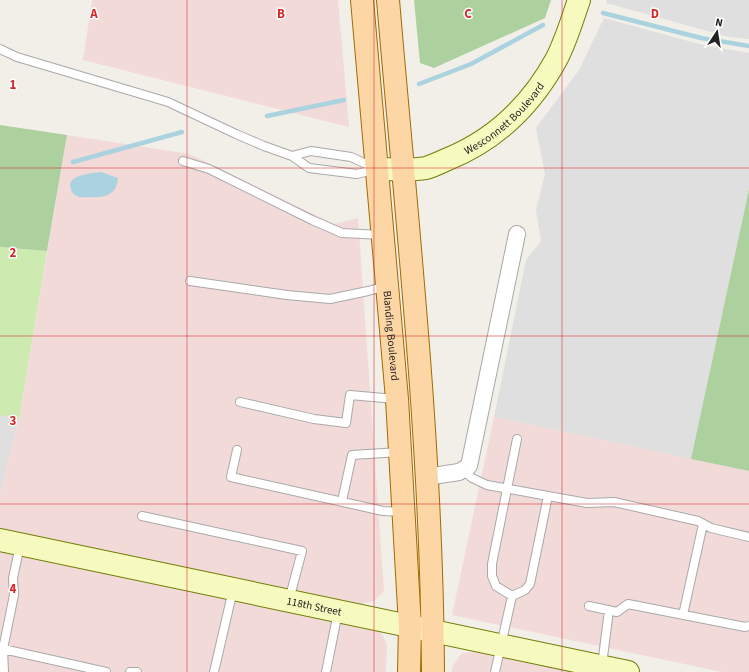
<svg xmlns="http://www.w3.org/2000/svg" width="749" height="672" viewBox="0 0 749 672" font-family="'Source Sans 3',sans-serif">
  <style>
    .residential { fill: #e0dfdf }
    .commercial { fill: #f2dad9 }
    .grass { fill: #cdebb0 }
    .forest { fill: #add19e }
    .water { fill: #aad3df }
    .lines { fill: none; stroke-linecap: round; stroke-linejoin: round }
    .stream { stroke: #aad3df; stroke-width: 4.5 }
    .lane-casing { stroke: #a9a9a9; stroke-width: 10 }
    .street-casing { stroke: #a9a9a9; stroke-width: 18 }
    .secondary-casing { stroke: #707d05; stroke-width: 24 }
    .primary-casing { stroke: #a06b00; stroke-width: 24 }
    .lane { stroke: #fff; stroke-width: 8 }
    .street { stroke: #fff; stroke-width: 16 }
    .secondary { stroke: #f7fabf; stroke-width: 22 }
    .primary { stroke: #fcd6a4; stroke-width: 22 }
    .grid { fill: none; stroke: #d62828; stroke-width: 1; stroke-opacity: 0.55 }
    .labels { text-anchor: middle; stroke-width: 3; stroke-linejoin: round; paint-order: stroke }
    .street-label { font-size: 11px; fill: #222; stroke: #fff }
    .grid-label { font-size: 13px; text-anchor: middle; font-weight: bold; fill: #d62828; stroke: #fff; stroke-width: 3; stroke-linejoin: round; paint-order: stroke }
  </style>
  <rect width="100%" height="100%" fill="#f2efe9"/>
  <path class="residential" d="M607,0H749V39L729,37L606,3Z
    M604,18L703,45L749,53V189L691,459L494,417L526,260L541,241L536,210L545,174L536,128L579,70Z
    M0,415L19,419L0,496Z"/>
  <path class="commercial" d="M92,0H338L349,127L83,60Z
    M67,135L190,154L334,224L358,218L384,591L374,601L353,606L0,530V496L19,419Z
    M494,417L749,471V672H722L452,615Z
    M0,550L380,631L387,644L386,672H0Z
    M484,651L586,672H452V667L462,653Z"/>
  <path class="grass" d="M0,247L47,251L19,419L0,415Z"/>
  <path class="forest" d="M414,0H551L545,18L434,68L420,63Z
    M0,125L67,135L47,251L0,247Z
    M749,189V471L691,459Z"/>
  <path class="water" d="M101,172L118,178C117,196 103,198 89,197C85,197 80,198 77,196C74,195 72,193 71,189C65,175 92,173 101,172Z"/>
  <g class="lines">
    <path class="stream" d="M603,13L701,38L749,46
      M419,84L471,64L543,25
      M267,116L344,100
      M73,162L182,132"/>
    <defs>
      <path id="lane" d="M0,49L17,57L168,102L236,134L264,146L292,156
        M311,151L351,157L377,169L357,174L309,168L292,156Z
        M183,161L209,169L312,220L342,233L382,235
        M190,281L287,295L330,299L368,291L386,286
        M240,402L314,419L346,423L350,395L395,399
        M237,450L231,477L383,511L403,512
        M463,470L472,478L487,485L587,503L614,502L698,521L711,528L749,537
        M342,501L352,455L400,452
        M142,516L302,551L289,600
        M512,596L496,586L492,576V564L517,439
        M589,606L617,612L628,604L745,627L749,626
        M683,615L703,524
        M3,649L106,672
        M602,665L609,610
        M4,672L3,649L14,595L13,578L20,545
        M130,672H137
        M214,672L233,590
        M326,672L338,612
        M495,672L512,596L525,590L530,584L548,496"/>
      <path id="street" d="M426,477L459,472L469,466L517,234"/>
      <g id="secondary">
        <path id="s1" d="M377,169C393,169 410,171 426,168C433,166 441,162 448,159C497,139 531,105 556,60C566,41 572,20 579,0"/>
        <path id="s2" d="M0,540L628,672"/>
      </g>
      <g id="primary">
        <path id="s3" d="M362,0L397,399L410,626L409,672"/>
        <path d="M388,0C407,224 432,447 433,672"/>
      </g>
    </defs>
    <use href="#lane" class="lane-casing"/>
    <use href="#street" class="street-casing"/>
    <use href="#secondary" class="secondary-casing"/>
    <use href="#primary" class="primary-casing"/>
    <use href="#lane" class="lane"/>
    <use href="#street" class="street"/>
    <use href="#secondary" class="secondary"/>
    <use href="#primary" class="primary"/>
  </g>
  <path class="grid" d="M187,0V672M374,0V672M562,0V672M0,168H749M0,336H749M0,504H749"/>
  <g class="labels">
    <g class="street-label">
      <text dy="4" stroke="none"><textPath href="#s1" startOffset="143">Wesconnett Boulevard</textPath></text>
      <text dy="4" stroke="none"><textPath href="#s3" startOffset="337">Blanding Boulevard</textPath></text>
      <text dy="4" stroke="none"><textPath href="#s2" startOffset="321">118th Street</textPath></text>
    </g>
  </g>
  <g class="grid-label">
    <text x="94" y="18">A</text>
    <text x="281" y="18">B</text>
    <text x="468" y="18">C</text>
    <text x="655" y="18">D</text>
    <text x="13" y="89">1</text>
    <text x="13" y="257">2</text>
    <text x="13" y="425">3</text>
    <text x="13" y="593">4</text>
  </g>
  <g transform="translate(717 32) rotate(12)" stroke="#ffffff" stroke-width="3" paint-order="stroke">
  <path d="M0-3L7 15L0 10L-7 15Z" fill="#222222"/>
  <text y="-6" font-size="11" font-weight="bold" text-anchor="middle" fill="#222222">N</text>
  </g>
</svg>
